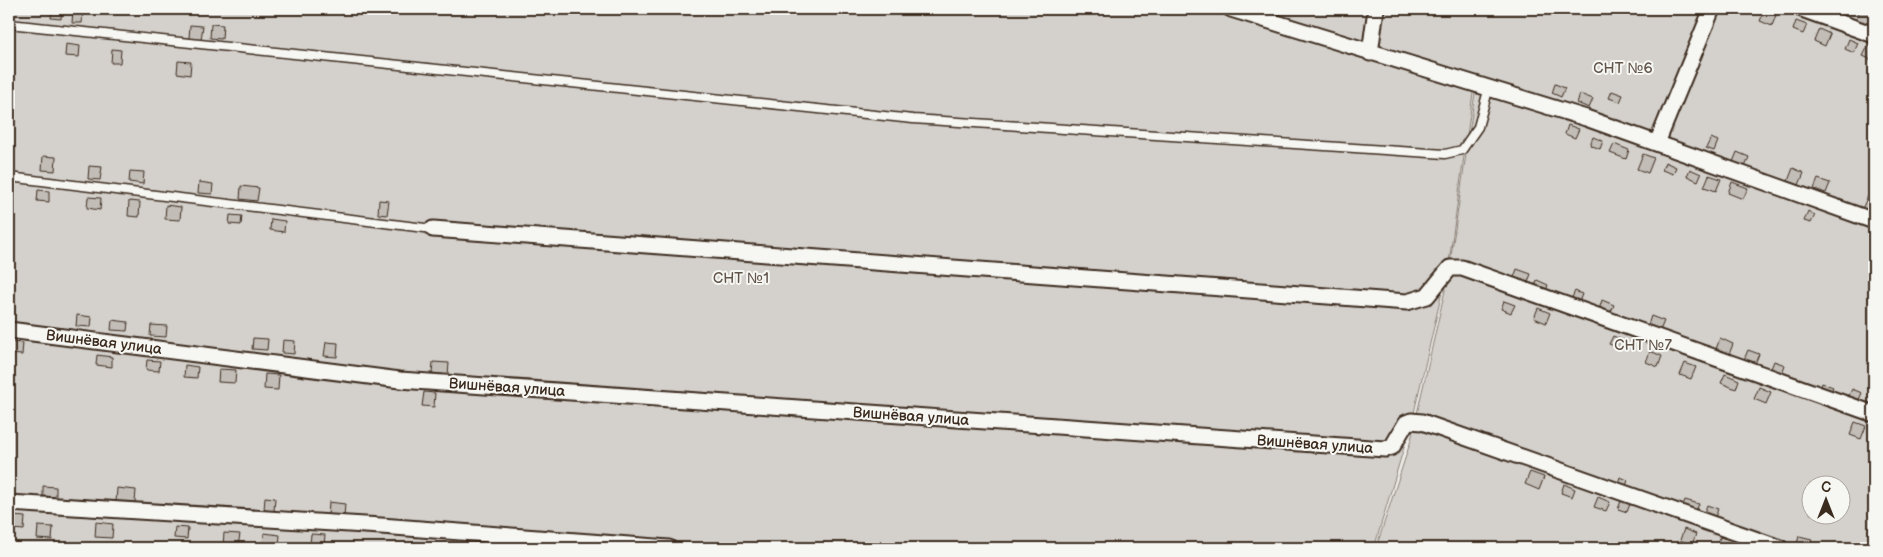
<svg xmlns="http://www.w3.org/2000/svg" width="1883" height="557" viewBox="0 0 1883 557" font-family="'Balsamiq Sans',sans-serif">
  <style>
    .green { fill: #d4d1cc; stroke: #887e75; fill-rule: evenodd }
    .building { fill: #c2bdb7; stroke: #3b2a1e }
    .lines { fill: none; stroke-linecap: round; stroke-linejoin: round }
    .lane-casing { stroke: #3b2a1e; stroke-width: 11 }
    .street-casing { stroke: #3b2a1e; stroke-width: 19 }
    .lane { stroke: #f6f6f2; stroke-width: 8 }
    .street { stroke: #f6f6f2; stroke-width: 15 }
    .labels { text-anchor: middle; stroke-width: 4; stroke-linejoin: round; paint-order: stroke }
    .park-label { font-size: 15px; fill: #61544a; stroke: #f6f6f2 }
    .street-label { font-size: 15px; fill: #3b2a1e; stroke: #f6f6f2 }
  </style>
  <rect width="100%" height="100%" fill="#efeeea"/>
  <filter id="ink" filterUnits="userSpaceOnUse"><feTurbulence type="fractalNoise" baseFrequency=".02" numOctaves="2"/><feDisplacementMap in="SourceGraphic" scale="10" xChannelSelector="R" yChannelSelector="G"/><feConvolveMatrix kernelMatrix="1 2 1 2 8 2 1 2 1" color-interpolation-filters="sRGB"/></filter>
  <g filter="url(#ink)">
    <path class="green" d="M9,9H1874V548H1376L1411,440L1448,277L1476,86H1474L1449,262L1413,417L1374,548H9ZM1810,484H1840V514H1810Z"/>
    <path class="building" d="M52,9H62L61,19L51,18Z
      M1860,9L1874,11V17L1871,26L1856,20Z
      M73,10L83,11L82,23H72Z
      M1764,11L1776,15L1772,26L1760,21Z
      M1796,21L1807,25L1803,34L1793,30Z
      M211,24L223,25L222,39L210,38Z
      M190,25L203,26L201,40L189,38Z
      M1819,29L1830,34L1825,46L1814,41Z
      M1849,39L1858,43L1854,53L1845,49Z
      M66,44L80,46L79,57L65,56Z
      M1868,46L1874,48V61L1863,56Z
      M112,49L121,50L120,63H111Z
      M178,61L191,62L190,75L177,73Z
      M1555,84L1565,88L1561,97L1552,93Z
      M1612,91L1623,95L1620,102L1609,98Z
      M1580,94L1593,99L1589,108L1577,103Z
      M1568,125L1579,129L1575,138L1565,134Z
      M1593,137L1603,141L1600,149L1590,145Z
      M1711,138L1718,141L1714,151L1706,148Z
      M1614,144L1629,150L1626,159L1610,153Z
      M1737,152L1749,157L1745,167L1733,162Z
      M1643,154L1654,158L1648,173L1637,169Z
      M43,156L56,157L55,171L42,170Z
      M1665,162L1676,167L1673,174L1662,170Z
      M89,166L102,167L100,180L88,179Z
      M1793,168L1804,173L1799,185L1788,181Z
      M1690,169L1701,174L1698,181L1687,176Z
      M130,171L144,172L143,184L129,182Z
      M1709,175L1721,179L1716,191L1704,187Z
      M1818,179L1830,183L1826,193L1814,189Z
      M199,182L213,184L212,194L198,193Z
      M1732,182L1748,188L1743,199L1728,193Z
      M241,186L259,188L257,201L240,199Z
      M9,188H13L12,203L9,202Z
      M38,190L49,191V202L37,201Z
      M1869,194L1874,196V214L1862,209Z
      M88,197L101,198L100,210L87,208Z
      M379,200L389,201L387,215L378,214Z
      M129,201L140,202L139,217L128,216Z
      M166,205L181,207L180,220L165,219Z
      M1808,211L1815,215L1811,223L1804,221Z
      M230,215L242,216L241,225L229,224Z
      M271,219L285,221L284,232L270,230Z
      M1517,269L1531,274L1528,282L1514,277Z
      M1537,280L1548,285L1544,296L1533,291Z
      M1575,291L1582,294L1578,305L1570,302Z
      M1602,300L1614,305L1610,314L1599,310Z
      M1504,301L1515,305L1511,313L1501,309Z
      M1538,308L1550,313L1546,323L1534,318Z
      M77,315L92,317L91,327L76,326Z
      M1651,316L1664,321L1659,333L1647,328Z
      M112,320L128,322L127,331L111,330Z
      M151,325L167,326L166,337L150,336Z
      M1613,336L1625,341L1622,349L1609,344Z
      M253,338L268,339L267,350L252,349Z
      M1720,338L1733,344L1728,357L1715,352Z
      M283,340L295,341L294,354L282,353Z
      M9,342L23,343L22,355L9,354Z
      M326,342L338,343L337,357L324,356Z
      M1748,350L1759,354L1754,366L1743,362Z
      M1650,351L1662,356L1658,367L1646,362Z
      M97,355L112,357V367L96,365Z
      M147,360L160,361L159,371L146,370Z
      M1774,361L1785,365L1781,376L1770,371Z
      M433,362L449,363L448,375L432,373Z
      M1685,363L1696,367L1691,379L1680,375Z
      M185,365L198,367L197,378L184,377Z
      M219,369L236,370L235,383L218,382Z
      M265,374L279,375L278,390L264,389Z
      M1725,374L1739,380L1736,389L1721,383Z
      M1822,383L1833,387L1829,397L1818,393Z
      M1759,387L1771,392L1766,404L1754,399Z
      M1852,389L1862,393L1857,404L1847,400Z
      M424,392L435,393L434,407L422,406Z
      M1855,422L1866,426L1861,439L1850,435Z
      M1530,472L1544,477L1539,490L1525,484Z
      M1620,477L1628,480L1625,489L1617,486Z
      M1564,484L1575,489L1572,497L1561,493Z
      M43,486L56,487V497L43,496Z
      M117,488L136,490L135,503L116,502Z
      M265,497L275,498L274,511L264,510Z
      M1598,497L1610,502L1606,511L1594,507Z
      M1685,500L1699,504L1695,513L1682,508Z
      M1621,501L1630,504L1627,512L1618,509Z
      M329,502L345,504L344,517L328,515Z
      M1707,505L1718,509L1714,520L1703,516Z
      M13,516L25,517L24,530L12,529Z
      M96,522L113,524L112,538L95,537Z
      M38,526L53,527L52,540L37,539Z
      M175,527L188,528L187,539L174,538Z
      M1684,529L1696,534L1692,545L1680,540Z
      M224,533L240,534L238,546L223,545Z
      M264,533L280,535L279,546L263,544Z
      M311,534L325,535L324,546L310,545Z
      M1799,536L1812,539L1810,548H1796Z
      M1720,537L1733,541L1731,548H1716Z
      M416,542L432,544L431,548H415Z"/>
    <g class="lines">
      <defs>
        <path id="lane" d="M9,24L913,119L1445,154L1462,150L1478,127L1489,87
          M9,177L433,229"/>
        <path id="street" d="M1231,9L1586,118L1874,221
          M1802,9L1874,35
          M1370,53L1376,9
          M1657,143L1712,9
          M433,229L1407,302L1427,296L1450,268H1462L1874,414
          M9,330L400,380L1385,449L1392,447L1406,423L1411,421L1422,422L1780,548
          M9,503L381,526L669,548"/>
      </defs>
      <use href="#lane" class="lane-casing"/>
      <use href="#street" class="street-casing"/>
      <use href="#lane" class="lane"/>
      <use href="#street" class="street"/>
    </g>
  </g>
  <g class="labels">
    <g class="park-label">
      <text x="1623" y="73">СНТ №6</text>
      <text x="741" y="283">СНТ №1</text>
      <text x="1643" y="350">СНТ №7</text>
    </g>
    <g class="street-label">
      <text transform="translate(104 342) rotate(7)" y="5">Вишнёвая улица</text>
      <text transform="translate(507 387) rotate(4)" y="5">Вишнёвая улица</text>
      <text transform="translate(911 416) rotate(4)" y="5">Вишнёвая улица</text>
      <text transform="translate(1315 444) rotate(4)" y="5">Вишнёвая улица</text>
    </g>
  </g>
  <rect width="1883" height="557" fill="none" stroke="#f6f6f2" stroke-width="30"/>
  <rect x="15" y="15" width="1853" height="527" fill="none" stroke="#3b2a1e" stroke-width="2" filter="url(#ink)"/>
  <g transform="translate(1826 500)"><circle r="24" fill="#f6f6f2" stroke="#aba49d"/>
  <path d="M0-4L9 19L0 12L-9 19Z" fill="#3b2a1e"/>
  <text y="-8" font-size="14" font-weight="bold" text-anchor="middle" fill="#3b2a1e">С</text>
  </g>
</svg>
